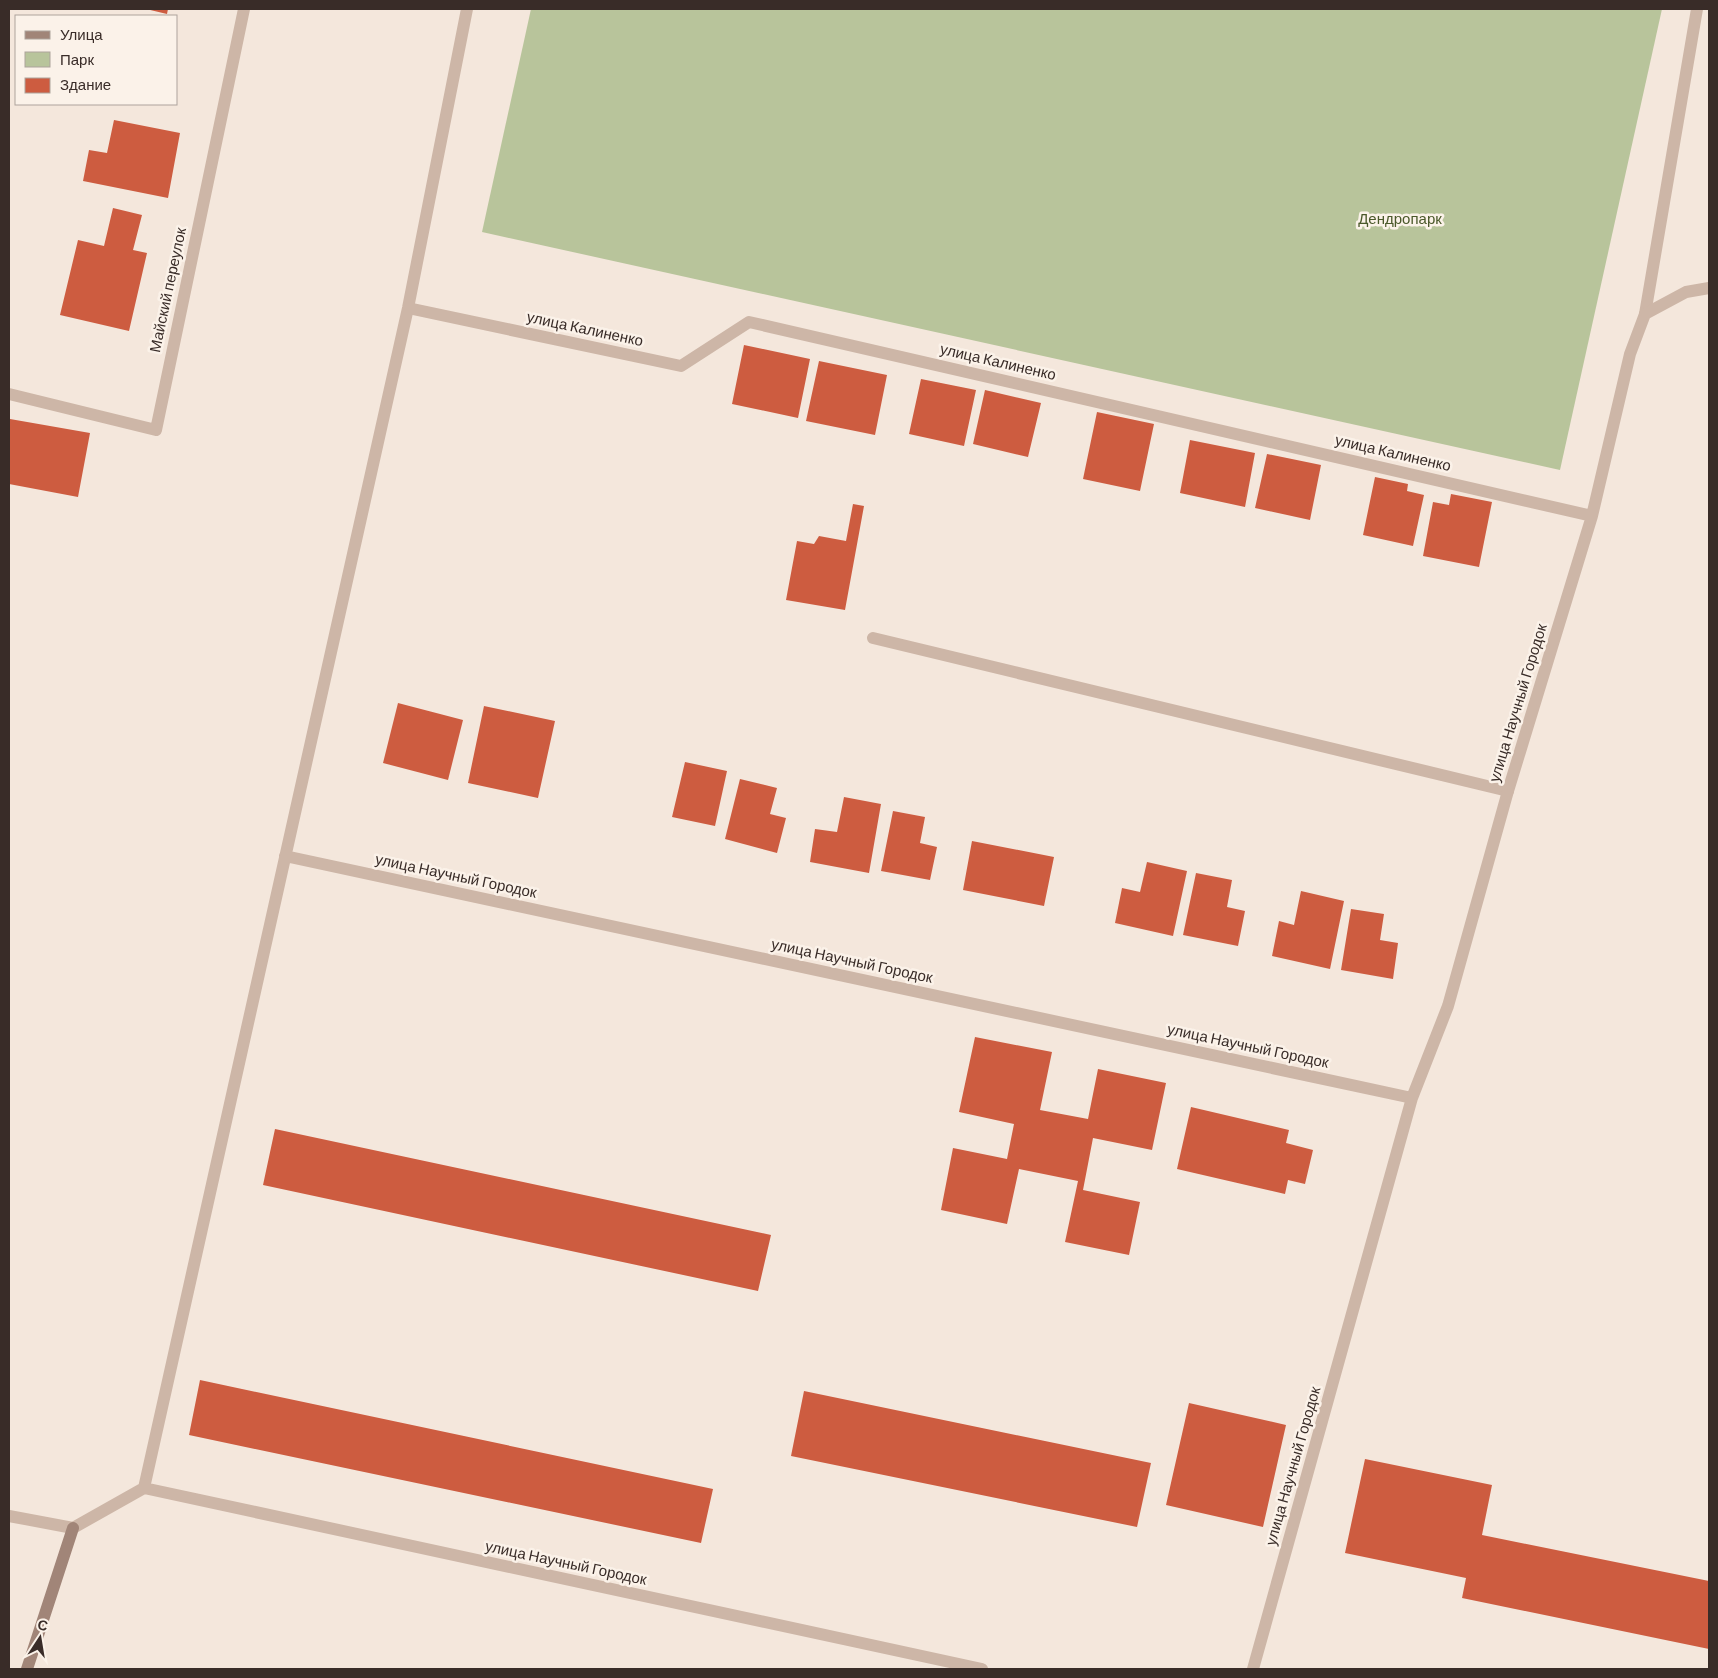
<svg xmlns="http://www.w3.org/2000/svg" width="1718" height="1678" viewBox="0 0 1718 1678" font-family="Barlow,sans-serif">
  <style>
    .green { fill: #b8c49b }
    .building { fill: #cd5c40 }
    .lines { fill: none; stroke-linecap: round; stroke-linejoin: round }
    .lane { stroke: #cdb6a7; stroke-width: 12 }
    .street { stroke: #cdb6a7; stroke-width: 12 }
    .secondary { stroke: #a18578; stroke-width: 12 }
    .labels { text-anchor: middle; stroke-width: 5; stroke-linejoin: round; paint-order: stroke }
    .park-label { font-size: 15px; fill: #4a582a; stroke: #fbf2e9 }
    .street-label { font-size: 15px; fill: #392c28; stroke: #fbf2e9 }
  </style>
  <rect width="100%" height="100%" fill="#f4e7dc"/>
  <path class="green" d="M531,9H1662L1560,470L482,232Z"/>
  <path class="building" d="M146,9H168L167,14Z
    M114,120L180,133L168,198L83,181L89,150L107,153Z
    M113,208L142,215L133,250L147,253L129,331L60,315L78,240L104,246Z
    M744,345L810,359L798,418L732,404Z
    M819,361L887,375L875,435L806,421Z
    M921,379L976,390L964,446L909,434Z
    M985,390L1041,403L1028,457L973,444Z
    M1097,412L1154,424L1140,491L1083,479Z
    M10,419L90,433L78,497L9,484Z
    M1190,440L1255,453L1245,507L1180,493Z
    M1267,454L1321,465L1310,520L1255,508Z
    M1375,477L1408,484L1407,491L1424,495L1413,546L1363,535Z
    M1451,494L1492,502L1479,567L1423,556L1433,502L1449,505Z
    M853,504L864,506L845,610L786,600L797,541L814,544L819,536L846,541Z
    M398,703L463,720L448,780L383,763Z
    M484,706L555,721L538,798L468,783Z
    M685,762L727,771L715,826L672,817Z
    M740,779L777,788L770,814L786,818L777,853L725,839Z
    M844,797L881,804L869,873L810,862L815,829L837,832Z
    M893,811L925,817L920,843L937,847L930,880L881,871Z
    M972,841L1054,857L1044,906L963,890Z
    M1147,862L1187,871L1173,936L1115,923L1122,888L1140,892Z
    M1196,873L1232,880L1227,907L1245,911L1238,946L1183,935Z
    M1301,891L1344,901L1330,969L1272,956L1279,921L1294,925Z
    M1351,909L1384,914L1380,940L1398,943L1393,979L1341,970Z
    M975,1037L1052,1052L1040,1110L1088,1119L1098,1069L1166,1083L1152,1150L1093,1138L1083,1190L1140,1202L1129,1255L1065,1242L1078,1181L1019,1169L1007,1224L941,1210L953,1148L1007,1159L1014,1124L959,1112Z
    M1191,1107L1289,1130L1286,1143L1313,1150L1305,1184L1288,1180L1285,1194L1177,1169Z
    M275,1129L771,1235L758,1291L263,1185Z
    M200,1380L713,1489L701,1543L189,1435Z
    M804,1391L1151,1463L1137,1527L791,1456Z
    M1189,1403L1286,1425L1263,1527L1166,1505Z
    M1365,1459L1492,1485L1482,1535L1709,1581V1649L1462,1598L1466,1578L1345,1553Z"/>
  <g class="lines">
    <path class="lane" d="M1645,314L1697,9
      M873,638L1508,791"/>
    <path class="street" d="M408,308L681,366L749,322L1592,516
      M9,394L156,430L244,9
      M285,856L1412,1098
      M144,1488L982,1669
      M9,1516L73,1528L144,1488L408,308L467,9
      M1253,1669L1412,1098L1448,1006L1508,791L1592,516L1630,354L1645,314L1686,292L1709,288"/>
    <path class="secondary" d="M27,1669L73,1528"/>
  </g>
  <g class="labels">
    <g class="park-label">
      <text x="1400" y="224">Дендропарк</text>
    </g>
    <g class="street-label">
      <text transform="translate(168 290) rotate(-78)" y="5">Майский переулок</text>
      <text transform="translate(585 329) rotate(12)" y="5">улица Калиненко</text>
      <text transform="translate(998 362) rotate(13)" y="5">улица Калиненко</text>
      <text transform="translate(1393 453) rotate(13)" y="5">улица Калиненко</text>
      <text transform="translate(1518 703) rotate(-73)" y="5">улица Научный Городок</text>
      <text transform="translate(456 876) rotate(12)" y="5">улица Научный Городок</text>
      <text transform="translate(852 961) rotate(12)" y="5">улица Научный Городок</text>
      <text transform="translate(1248 1046) rotate(12)" y="5">улица Научный Городок</text>
      <text transform="translate(1293 1466) rotate(-74)" y="5">улица Научный Городок</text>
      <text transform="translate(566 1563) rotate(12)" y="5">улица Научный Городок</text>
    </g>
  </g>
  <rect width="1718" height="1678" fill="none" stroke="#392c28" stroke-width="20"/>
  <rect x="15" y="15" width="162" height="90" fill="#fbf2e9" stroke="#ada39c"/>
  <rect x="25" y="31" width="25" height="8" fill="#a18578" stroke="#ada39c"/>
  <text x="60" y="40" font-size="15" fill="#392c28">Улица</text>
  <rect x="25" y="52" width="25" height="15" fill="#b8c49b" stroke="#ada39c"/>
  <text x="60" y="65" font-size="15" fill="#392c28">Парк</text>
  <rect x="25" y="78" width="25" height="15" fill="#cd5c40" stroke="#ada39c"/>
  <text x="60" y="90" font-size="15" fill="#392c28">Здание</text>
  <g transform="translate(40 1638) rotate(12)" stroke="#fbf2e9" stroke-width="4" paint-order="stroke">
  <path d="M0-4L9 19L0 12L-9 19Z" fill="#392c28"/>
  <text y="-8" font-size="14" font-weight="bold" text-anchor="middle" fill="#392c28">С</text>
  </g>
</svg>
